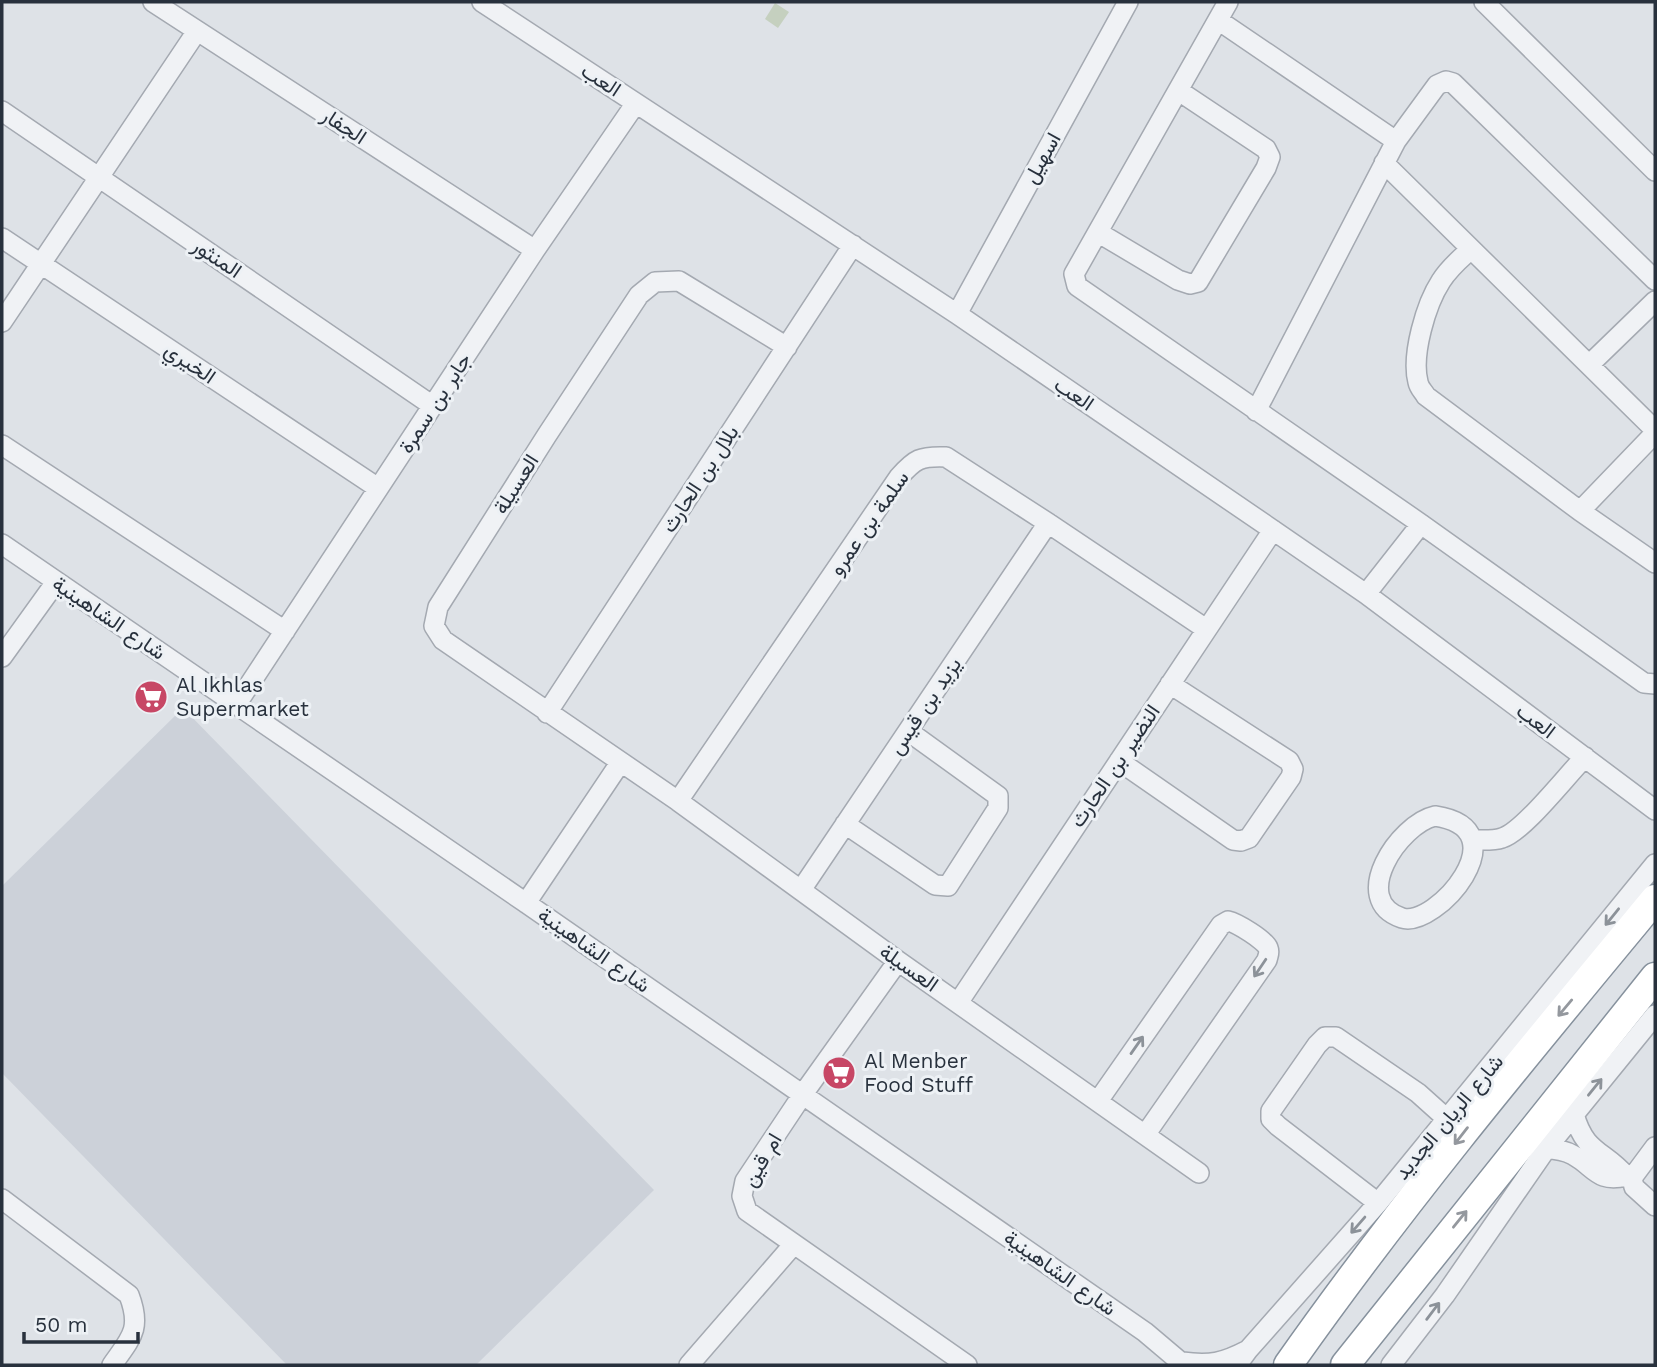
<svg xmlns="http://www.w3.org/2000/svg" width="1657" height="1367" viewBox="0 0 1657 1367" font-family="'Work Sans',Vazirmatn,sans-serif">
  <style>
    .built { fill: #ccd1d9 }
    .green { fill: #c5d0bf }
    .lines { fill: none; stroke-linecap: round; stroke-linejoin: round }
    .minor-casing { stroke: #a4a9b1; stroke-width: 22 }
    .highway-casing { stroke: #86919d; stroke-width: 31 }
    .minor { stroke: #f0f2f5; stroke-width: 19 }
    .highway { stroke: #fff; stroke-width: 28 }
    .oneway { stroke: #8c9299 }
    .oneway2 { stroke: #94989e }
    .labels { text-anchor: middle; stroke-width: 6; stroke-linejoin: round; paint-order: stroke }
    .street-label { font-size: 21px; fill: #28313d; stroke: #edf1f5 }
    .poi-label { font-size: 21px; fill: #28313d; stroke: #edf1f5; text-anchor: start }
  </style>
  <rect width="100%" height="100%" fill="#dee2e7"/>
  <path class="built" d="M183,708L654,1190L476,1365H287L2,1073V886Z"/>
  <path class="green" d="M775,3L789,12L778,28L765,19Z"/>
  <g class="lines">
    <defs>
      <path id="minor" d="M153,2L535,250
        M482,2L957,314L1273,530L1366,594L1655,810
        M1228,2L1074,274L1077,286L1421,524L1644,683L1655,684
        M1484,2L1655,171
        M1218,20L1396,141
        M2,111L433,406
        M1384,163L1655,430
        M1099,233L1178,280L1190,284L1198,282L1266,168L1270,157L1266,149L1179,91
        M2,238L378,488
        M1471,249C1460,259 1449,268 1441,281C1426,304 1411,355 1418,382C1419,388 1423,391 1426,396L1580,511L1655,563
        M957,314L1128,2
        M2,322L197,31
        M787,347L679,281L655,282L639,295L547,435L438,607L434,626L443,640L678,801L898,961L1199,1173
        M1589,365L1655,301
        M1256,411L1396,141L1437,85L1446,81L1453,83L1655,280
        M2,445L285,631
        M1580,511L1655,433
        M2,544L526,903L1145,1332L1184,1365
        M1366,594L1421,524
        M2,657L56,582
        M236,705L535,250L636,103
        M547,713L853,245
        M1119,761L1233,840L1241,841L1249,838L1291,777L1293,769L1289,761L1170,684
        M678,801L899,477C915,459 920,456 946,457L1048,523L1206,629
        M1435,816C1523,829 1435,929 1402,918C1348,900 1399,824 1435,816Z
        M845,824L935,885L948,886L998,808V796L908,731
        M1474,840C1482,840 1493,841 1502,838C1523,832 1567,775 1585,757
        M801,890L1048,523
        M526,903L620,763
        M898,961L803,1094L745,1181L742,1196L747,1211L967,1365
        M958,1003L1273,530
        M1098,1101L1221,925L1228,921C1237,923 1265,940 1268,948C1270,953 1268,955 1267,960L1145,1135
        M1574,1114C1585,1154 1604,1150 1626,1176L1632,1178
        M1655,1147L1632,1178L1634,1187L1655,1206
        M1546,1149C1555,1149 1564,1150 1573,1155C1595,1167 1597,1183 1626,1176
        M2,1199L129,1295C142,1329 131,1338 112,1365
        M1378,1203L1278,1126L1271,1119V1111L1317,1045L1325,1037H1336L1418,1093L1447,1119
        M1182,1362C1210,1366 1223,1363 1248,1350
        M689,1365L794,1244
        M1237,1365L1248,1350L1378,1203L1655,864
        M1391,1365L1445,1295L1546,1149L1655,1015"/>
      <path id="highway" d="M1288,1365C1402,1203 1529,1051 1655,899
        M1345,1365L1655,977"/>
    </defs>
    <use href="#minor" class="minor-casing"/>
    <use href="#highway" class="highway-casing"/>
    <use href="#minor" class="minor"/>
    <use href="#highway" class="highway"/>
  </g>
  <defs><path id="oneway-shaft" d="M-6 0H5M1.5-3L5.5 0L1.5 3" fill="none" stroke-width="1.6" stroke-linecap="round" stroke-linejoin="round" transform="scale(1.75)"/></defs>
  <g class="oneway">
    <use href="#oneway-shaft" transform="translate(1612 917) rotate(129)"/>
    <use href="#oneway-shaft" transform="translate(1260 968) rotate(124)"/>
    <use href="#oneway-shaft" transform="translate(1137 1045) rotate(-55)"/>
    <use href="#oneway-shaft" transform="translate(1595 1087) rotate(-51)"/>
    <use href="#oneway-shaft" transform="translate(1358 1225) rotate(131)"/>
    <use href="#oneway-shaft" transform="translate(1433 1311) rotate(-53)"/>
  </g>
  <g class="oneway2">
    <use href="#oneway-shaft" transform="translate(1565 1008) rotate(130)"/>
    <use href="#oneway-shaft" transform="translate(1461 1136) rotate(128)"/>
    <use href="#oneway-shaft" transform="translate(1460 1219) rotate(-51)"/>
  </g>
  <defs>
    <symbol id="supermarket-disc" viewBox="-11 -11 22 22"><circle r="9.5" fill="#c74765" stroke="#edf1f5"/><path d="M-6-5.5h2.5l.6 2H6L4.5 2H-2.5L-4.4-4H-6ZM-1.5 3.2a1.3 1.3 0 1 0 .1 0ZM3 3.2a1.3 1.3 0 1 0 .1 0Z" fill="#fff"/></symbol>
  </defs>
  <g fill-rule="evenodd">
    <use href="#supermarket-disc" x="132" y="678" width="38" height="38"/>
    <use href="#supermarket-disc" x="820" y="1054" width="38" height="38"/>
  </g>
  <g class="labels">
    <g class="street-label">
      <text transform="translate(601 80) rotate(33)" y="7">العب</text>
      <text transform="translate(344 126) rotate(33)" y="7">الجفار</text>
      <text transform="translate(1042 158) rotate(-61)" y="7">اسهيل</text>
      <text transform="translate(217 258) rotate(34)" y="7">المنثور</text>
      <text transform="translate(190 363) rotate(34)" y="7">الخيري</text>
      <text transform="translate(1074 394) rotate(34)" y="7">العب</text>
      <text transform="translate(435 403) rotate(-57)" y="7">جابر بن سمرة</text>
      <text transform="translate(700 479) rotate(-57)" y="7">بلال بن الحارث</text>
      <text transform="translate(516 484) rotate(-58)" y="7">العسيلة</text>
      <text transform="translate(869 523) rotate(-55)" y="7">سلمة بن عمرو</text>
      <text transform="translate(109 618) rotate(34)" y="7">شارع الشاهينية</text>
      <text transform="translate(925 706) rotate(-56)" y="7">يزيد بن قيس</text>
      <text transform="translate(1536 721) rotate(37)" y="7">العب</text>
      <text transform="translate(1115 766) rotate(-56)" y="7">النضير بن الحارث</text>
      <text transform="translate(594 950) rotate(35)" y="7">شارع الشاهينية</text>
      <text transform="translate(909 968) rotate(35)" y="7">العسيلة</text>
      <text transform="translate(1449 1117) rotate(-50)" y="7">شارع الريان الجديد</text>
      <text transform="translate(762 1160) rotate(-60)" y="7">ام قين</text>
      <text transform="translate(1060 1273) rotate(35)" y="7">شارع الشاهينية</text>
    </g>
    <g class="poi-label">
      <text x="176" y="692">Al Ikhlas<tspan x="176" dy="24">Supermarket</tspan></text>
      <text x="864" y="1068">Al Menber<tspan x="864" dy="24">Food Stuff</tspan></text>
    </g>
  </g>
  <rect width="1657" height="1367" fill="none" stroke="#28313d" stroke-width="7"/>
  <path d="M24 1332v10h114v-10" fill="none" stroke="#28313d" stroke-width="3.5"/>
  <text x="35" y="1332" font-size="21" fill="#28313d" stroke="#edf1f5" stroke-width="5" paint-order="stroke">50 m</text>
</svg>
